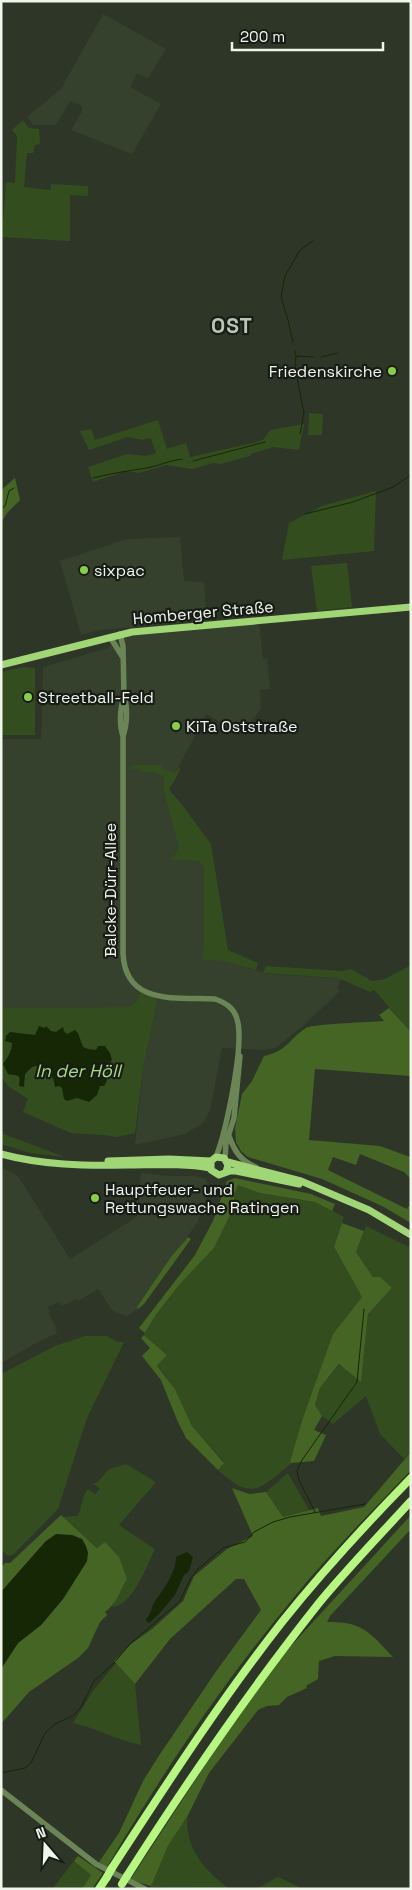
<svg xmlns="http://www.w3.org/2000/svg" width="412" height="1890" viewBox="0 0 412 1890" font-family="'Space Grotesk',sans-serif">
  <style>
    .built { fill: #36412d }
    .green { fill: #344d1f }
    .forest { fill: #446524 }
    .water { fill: #152705 }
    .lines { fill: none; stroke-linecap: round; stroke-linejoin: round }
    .stream { stroke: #152705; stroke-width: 1 }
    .minor { stroke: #6b8557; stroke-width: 5.5 }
    .major { stroke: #a1d676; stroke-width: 7 }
    .highway { stroke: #b7f681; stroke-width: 8 }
    .highway-bridge { stroke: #b7f681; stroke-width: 8 }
    .poi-dot { fill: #8ace47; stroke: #181c16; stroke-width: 2 }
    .labels { text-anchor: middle; stroke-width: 4.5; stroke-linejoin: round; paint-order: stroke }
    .poi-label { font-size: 16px; fill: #f0f6ec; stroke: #181c16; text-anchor: start }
    .street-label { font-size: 16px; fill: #f0f6ec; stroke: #181c16 }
    .water-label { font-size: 18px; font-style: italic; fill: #a7da7f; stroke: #181c16 }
    .district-label { font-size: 21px; font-weight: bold; letter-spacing: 1px; fill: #bbc5b4; stroke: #181c16 }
  </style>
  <rect width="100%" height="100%" fill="#2e3628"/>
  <path class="built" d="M103,14L166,49L148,78L137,73L130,87L161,104L132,154L71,130L82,111V106L70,101L56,125H33L27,117L61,89Z
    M180,537L184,581L204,582L207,620L100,630L81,635L60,561L127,539Z
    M259,621L263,659H267L270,689L260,690L261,708L252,721L241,732L237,733L207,714L175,773L162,769V765H132V769H141V772H152L164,777V792L179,849L171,859L199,861L204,868L203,960L222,961L268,974L338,978L341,979L337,988L340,991L303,1026L275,1048L264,1050L222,1048L210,1111L203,1123L185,1134L135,1145L143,1069L158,996L139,999L129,1007L1,1008V739H41L43,667L108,648L120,634Z
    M5,1169L18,1176L70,1259L137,1217L141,1173L170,1176H196L206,1179L208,1185L205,1203L197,1223L137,1307L138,1309L127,1316L117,1313L112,1310L98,1289L78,1301L76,1299L62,1306L59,1302L48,1307L50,1311L48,1312L57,1329L55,1330L57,1333L36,1343L1,1363V1170Z"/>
  <path class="green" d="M23,120L29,128L39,129L40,144L35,145L33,153H27L24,187L50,190L51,184L88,186V196L70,195V241L2,237L6,182L15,183L17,136L12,130Z
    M309,413L323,414L322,435H308Z
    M158,420L167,449L186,443L190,457L257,442L264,439L270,430L304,424L299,450L273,447L251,454L250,456L221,464L214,463L192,469L166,465L139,473L126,471L93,482L88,467L127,454L146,456L156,453L151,439L148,438L142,440L128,437L89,450L80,431L91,429L95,440Z
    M376,491L374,551L282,560L289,523L322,506Z
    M347,563L352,607L317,611L311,566Z
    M23,667L35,668V735H1V672Z
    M131,765H162L163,769L175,773L179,767L180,770L169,790L180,802L211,844L228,950L258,963L256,970L222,961L203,960L204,868L199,861L170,860L179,849L164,792V777L152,772H141L140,769H131Z
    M411,965V1032L374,990L370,992L338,978L263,973L266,966L343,971L351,969L372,981L385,979Z
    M141,991L158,996L143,1069L135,1133L116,1137L103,1135L71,1133L23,1112L28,1099L8,1086L1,1077V1008L129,1007L137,1001Z
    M1,1133L65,1157L30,1153L1,1144Z
    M238,1184L260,1193L315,1202L344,1217L334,1247L362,1297L333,1334L291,1462L292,1463C259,1489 253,1502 218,1470L224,1462L192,1426L175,1389L165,1375L157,1366L167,1355L144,1335L155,1316L179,1285L214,1248L234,1207V1195Z
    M366,1226L411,1248V1452L404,1459L380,1434L366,1396L333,1424L322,1416L315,1405L320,1388L340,1364L361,1381L368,1314L392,1288L373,1277L356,1252Z
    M85,1336H107L117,1342H124L87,1418L58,1509L14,1554L10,1556L7,1555L1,1549V1374L55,1346Z
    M126,1464L156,1482L119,1525L155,1549C147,1565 133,1606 112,1607L118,1591L127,1579L98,1548L63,1517L78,1516L85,1493L88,1489L95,1494L100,1489L93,1484L98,1482L109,1469Z
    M288,1473L309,1510L283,1517L266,1492Z
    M116,1663L135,1684L141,1745C118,1741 97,1728 73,1723L93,1691Z
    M188,1815C183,1846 206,1873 230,1889L150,1887L168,1846Z
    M74,1861L91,1875L82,1889H52Z
    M278,1877L304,1889H256Z"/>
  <path class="forest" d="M15,478L20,500L7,513L1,523V490Z
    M389,1008L411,1032V1076L315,1069L309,1140L380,1146L410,1157L411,1179L404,1172L360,1154L356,1165L333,1157L328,1170L407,1209L411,1203V1223L382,1206L322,1179L248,1157L241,1151L236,1142L235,1128L242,1094L252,1081L264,1056C286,1052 289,1039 306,1028C312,1024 372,1022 384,1021L379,1015Z
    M235,1178L311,1194L335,1204L332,1211L315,1202L260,1193L238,1185L234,1195V1207L214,1248L179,1285L155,1316L145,1333L139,1328L195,1255L213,1221L227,1181Z
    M342,1223L364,1231L356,1252L373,1277H380L392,1288L368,1314L361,1382L339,1364L320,1388L315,1405L322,1416L314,1430L326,1435L314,1461L292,1463L290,1462L303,1418L333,1334L362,1297L334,1247Z
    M188,1237L191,1239L144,1304L138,1309L137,1307L171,1257Z
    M144,1335L167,1355L157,1366L175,1389L192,1426L224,1463L218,1470L186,1438L177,1420L161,1380L142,1356L150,1348L141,1338Z
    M411,1452V1470C372,1511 331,1552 295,1596C224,1681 163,1772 107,1867L99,1862L119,1833L143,1781L158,1757L217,1670L261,1610L244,1579H236L170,1639L135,1684L114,1661L131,1644L152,1629L183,1601L194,1576L227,1549L253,1536L232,1488L249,1494L266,1492L283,1517L318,1508L321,1516L364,1507Z
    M61,1515L97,1548L105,1542L119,1557L127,1579C120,1590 116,1605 105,1612L107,1615L100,1622L88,1648L78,1658L29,1692L1,1724V1669L18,1643L41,1625L63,1599L87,1561L46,1541L1,1592V1568L5,1563H10Z
    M411,1515V1529L330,1616L327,1622C361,1621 370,1632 393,1657L335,1656L319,1661L318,1679L306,1686L307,1688L287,1697L279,1705L267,1706L258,1710L209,1773L188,1815L168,1846L151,1886L130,1880L219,1744L280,1658Z
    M78,1856L103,1873L92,1889H82L91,1875L74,1861Z"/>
  <path class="water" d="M39,1026L45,1028L46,1026L51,1031L56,1032L63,1027L64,1031L67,1034L75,1030L78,1033L83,1047L88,1049L96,1050L98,1046H105L110,1053L112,1060L102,1071L107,1081L104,1086H100L97,1095L89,1102L77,1098L67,1101L64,1099L62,1088L59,1086L55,1087L53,1078L40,1065L32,1067L25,1074L24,1087L19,1086C21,1072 18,1077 8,1074L3,1064C7,1058 12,1052 12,1043L5,1041L6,1036L10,1032L35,1035Z
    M56,1534L72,1535L82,1539L86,1546L88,1553L87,1561L63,1599L41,1625L18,1643L1,1669V1592L46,1541Z
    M187,1552L193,1557L189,1571L184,1575L175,1595L159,1614L149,1623L147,1622L146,1619C152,1613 151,1607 155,1601C164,1589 176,1572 176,1557Z"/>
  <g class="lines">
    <path class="stream" d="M293,342L288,320L281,297L285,276L300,250L313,241
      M295,351V355
      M321,357L338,353
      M300,434L304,413L295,367L296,356L313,357
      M193,461L265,442
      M93,478C112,473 128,471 147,468C159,466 170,460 182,459
      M1,509L5,506L9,491L14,488
      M305,514L353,502L393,487L411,475
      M315,1512L299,1480L297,1471L302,1460L357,1382L364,1309
      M1,1773L25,1768L31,1763L45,1733L55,1724L74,1715L81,1707L94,1681L113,1664L131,1643L180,1601L191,1578L198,1569L223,1548L245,1542L254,1532L273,1522L290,1517L365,1504"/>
    <path class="minor" d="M120,634L123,646L124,697C128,707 127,725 123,736V953C125,1006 176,997 215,999C226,1003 234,1008 237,1019C245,1044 226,1131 216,1157
      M110,637L122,656
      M123,736C119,725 120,708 124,697
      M229,1136C234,1150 240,1161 256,1167
      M225,1159L226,1143L234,1118L240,1056
      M1,1790L96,1864L145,1889"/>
    <path class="major" d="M1,665L132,632L411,607
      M1,1154C42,1165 85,1166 126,1165C154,1165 183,1163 210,1168
      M108,1161L169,1159L211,1161
      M228,1162L301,1181L369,1210L411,1235
      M226,1172L228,1165L224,1158L216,1157L211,1161V1170L219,1175L230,1171H236L299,1184"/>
    <path class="highway" d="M112,1868C166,1785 220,1701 282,1622C322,1572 366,1524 411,1478
      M127,1876C187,1782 249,1691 319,1603C348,1568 380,1535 411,1501
      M99,1889L107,1877"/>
    <path class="highway-bridge" d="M107,1877L112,1868
      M122,1884L127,1876"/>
  </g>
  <g class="poi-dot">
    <circle cx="392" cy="371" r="5"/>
    <circle cx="84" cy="570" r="5"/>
    <circle cx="28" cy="697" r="5"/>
    <circle cx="176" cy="726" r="5"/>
    <circle cx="95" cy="1198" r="5"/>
  </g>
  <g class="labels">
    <g class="poi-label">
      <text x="382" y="377" text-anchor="end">Friedenskirche</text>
      <text x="94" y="576">sixpac</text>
      <text x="38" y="703">Streetball-Feld</text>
      <text x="186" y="732">KiTa Oststraße</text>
      <text x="105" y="1195">Hauptfeuer- und<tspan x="105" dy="18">Rettungswache Ratingen</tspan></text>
    </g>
    <g class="street-label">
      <text transform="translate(203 612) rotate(-5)" y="6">Homberger Straße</text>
      <text transform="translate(110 890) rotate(-90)" y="6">Balcke-Dürr-Allee</text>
    </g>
    <g class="water-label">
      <text x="78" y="1077">In der Höll</text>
    </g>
    <g class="district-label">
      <text x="232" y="333">OST</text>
    </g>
  </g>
  <rect width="412" height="1890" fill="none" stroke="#f0f6ec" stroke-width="5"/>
  <g transform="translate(45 1845) rotate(341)" stroke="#181c16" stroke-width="4" paint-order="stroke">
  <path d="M0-4L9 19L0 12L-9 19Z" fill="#f0f6ec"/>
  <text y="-8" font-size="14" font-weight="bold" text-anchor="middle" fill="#f0f6ec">N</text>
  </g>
  <path d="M232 42v8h151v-8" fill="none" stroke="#f0f6ec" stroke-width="2.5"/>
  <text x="240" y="42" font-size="15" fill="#f0f6ec" stroke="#181c16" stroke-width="4" paint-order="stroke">200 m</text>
</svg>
